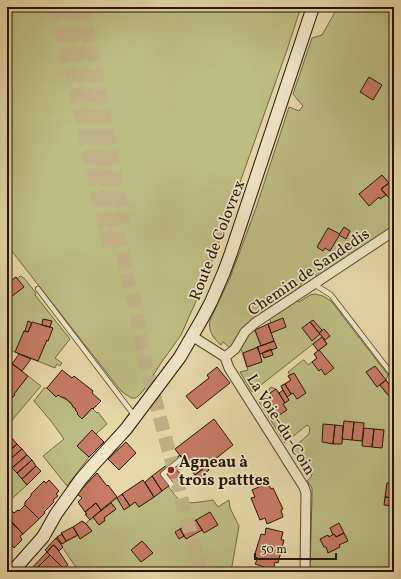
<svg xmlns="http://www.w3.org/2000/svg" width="401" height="579" viewBox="0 0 401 579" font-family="Vollkorn,serif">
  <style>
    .green { fill: #bcbd83; stroke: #726842 }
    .building { fill: #c77b63; stroke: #291400 }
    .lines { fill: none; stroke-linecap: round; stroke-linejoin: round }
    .primary-tunnel { stroke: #c1b186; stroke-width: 14; stroke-dasharray: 14 7; stroke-linecap: butt }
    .lane-casing { stroke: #58452a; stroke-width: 6 }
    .street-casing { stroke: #58452a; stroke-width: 11 }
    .secondary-casing { stroke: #291400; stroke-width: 14 }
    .lane { stroke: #efe6c6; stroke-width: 4.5 }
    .street { stroke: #efe6c6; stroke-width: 9 }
    .secondary { stroke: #efe6c6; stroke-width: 12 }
    .lane-bridge-casing { stroke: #58452a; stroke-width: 6; stroke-linecap: butt }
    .lane-bridge { stroke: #efe6c6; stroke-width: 4.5 }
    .poi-dot { fill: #8f2418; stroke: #efe6c6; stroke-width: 1.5 }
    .labels { text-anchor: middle; stroke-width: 3.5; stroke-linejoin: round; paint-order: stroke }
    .street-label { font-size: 16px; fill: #291400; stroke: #efe6c6 }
    .poi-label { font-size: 16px; font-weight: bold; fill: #291400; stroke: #efe6c6; text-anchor: start }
  </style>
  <rect width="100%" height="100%" fill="#e7d8a7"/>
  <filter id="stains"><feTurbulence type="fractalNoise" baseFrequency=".005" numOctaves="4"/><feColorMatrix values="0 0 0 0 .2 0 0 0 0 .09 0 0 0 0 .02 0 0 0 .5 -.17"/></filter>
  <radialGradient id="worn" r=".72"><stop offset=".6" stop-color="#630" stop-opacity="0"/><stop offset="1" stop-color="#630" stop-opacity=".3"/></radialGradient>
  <path class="green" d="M7,7H301L287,50L205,281L181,335L161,363L143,391L136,398H131L121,391L7,245Z
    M338,7H394V226L318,277L311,271L296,291L236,341L230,348L223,342L221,345C213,338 208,331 210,320L230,278L256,208L289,107L299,111L303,106L293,94L312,38L322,35Z
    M7,274L12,280L16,277L17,279L20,276L24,278L36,293L35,295L70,339L55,358L62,363L60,366L57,364L55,368L7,349Z
    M315,294L323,296L331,301L388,375L386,380L380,385L392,400L394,399V572H310L312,497V488L307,481L311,477L313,470L291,450L309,434L310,428L307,425L285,443L258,400L271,387L276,389L279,393L283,391L281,386L291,380L288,376L290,375L288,372L303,360H304L308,365L317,358L314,354L327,344L322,337L252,392L240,372L248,370L241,349L250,332L255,330L261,346L257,347L260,353L276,348L268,324L271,323L269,317L294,300L299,302L310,295Z
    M28,376L41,386L7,426V402L15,395L14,394Z
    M44,388H47L56,397L58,395C62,398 66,399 69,402C72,404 73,407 76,409L75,410L78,413V415L82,419L92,408L97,413L98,412L107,424L96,434L78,446L89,457L67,486L43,456L64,439L51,421L34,401Z
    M7,461L27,485L7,503Z
    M168,486C171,490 177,499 181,501C188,505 205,501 213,500L218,507L229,500L230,508L239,526L231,572H79L56,538L57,537L62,544L78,535L91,531L86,523L93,517L99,525L105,521L104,518L116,509L111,503L117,498L124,509L135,502L139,507L154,497Z"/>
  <path class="building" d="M369,77L382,85L373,100L360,92Z
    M382,175L389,183L381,189L386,195L380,199L379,197L369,206L359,194Z
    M389,183L394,188V194L389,198L381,189Z
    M344,227L350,231L346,239L339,235Z
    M328,228L340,234L330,251L325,248L323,251L317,247Z
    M16,277L24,287L11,297L7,292V284Z
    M283,318L286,327L271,333L268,324Z
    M43,319L52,321L50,327L42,325Z
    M313,320L322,330L319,333L310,322Z
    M28,321L32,323L28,332L25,331Z
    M32,322L53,328L48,341L47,340L38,361L15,352L24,331L28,332Z
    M310,322L320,334L312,341L302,328Z
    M268,324L274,341L261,346L255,330Z
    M324,329L330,336L325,340L319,333Z
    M322,337L327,344L318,351L313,344Z
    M274,341L277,348L260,354L257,347Z
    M258,347L262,362L247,367L243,353Z
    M271,349L273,355L264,358L262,353Z
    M319,350L334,368L325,375L321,369L319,371L312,362L317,358L314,354Z
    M19,354L31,359L22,371L12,364Z
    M9,361L28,376L14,394L15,395L7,402V364Z
    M375,366L386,380L377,387L366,372Z
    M217,367L230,383L197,409L186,396L209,378L207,375Z
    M62,370L72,378L74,376L93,391L92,393L101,401L93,409L92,408L82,419L77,414L78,413L75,410L76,409L73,407L71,403L65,398L61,397L58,395L56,397L47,388Z
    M294,373L306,393L297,399L293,393L291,394L285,384L291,380L288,376Z
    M386,380L394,391V399L392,400L380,385Z
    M285,384L291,394L287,397L281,386Z
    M276,389L285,403L283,404L287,410L273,419L270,415L275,412L267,400L273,397L270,393Z
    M283,390L289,400L285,403L279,393Z
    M214,419L233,445L195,475L175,449Z
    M344,421L354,422L352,440L342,439Z
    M354,422L364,423L362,441L352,440Z
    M323,424L335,425L333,444L322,442Z
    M335,425L343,426L342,444H333Z
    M364,428L374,429L372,447L362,446Z
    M374,429L384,430L382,448L372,447Z
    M92,430L104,442L89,457L77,446Z
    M11,437L17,444L7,453V442Z
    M126,442L136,453L119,470L108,459Z
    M17,444L22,449L7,462V453Z
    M22,449L27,455L12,468L7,462Z
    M27,455L32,460L17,473L12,468Z
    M180,455L185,462L176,469L180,474L174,482L162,491L152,476Z
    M32,460L36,466L22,479L17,473Z
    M36,466L41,471L27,485L22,479Z
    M206,466L209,470L198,479L195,475Z
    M97,473L107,486L108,485L117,497L101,510L96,503L85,512L78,502L82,498L77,494Z
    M152,476L162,491L154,497L145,482Z
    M49,480L59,491L56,494L58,496L53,500L54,502L44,512L45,513L39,519L25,505V502L31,496V494L44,481L46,483Z
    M143,480L154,497L139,507L135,502L130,506L122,494Z
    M268,483L271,489L273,488L283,509L281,510L283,517L267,524L265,518L260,520L251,498L255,497L252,490Z
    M387,483H394V498L385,497Z
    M122,494L130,506L124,510L117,498Z
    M385,497L394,498V506L384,505Z
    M96,503L101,510L90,520L85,514H87L85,512Z
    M111,503L116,509L104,518L105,520L99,525L93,517Z
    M25,505L39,519L23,534L7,518V506L14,513L18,510L19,511Z
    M210,512L218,525L204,533L196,520Z
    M196,520L202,530L186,539L180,529Z
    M11,521L23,534L20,536L22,540L14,548L7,538V525Z
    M82,521L85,523L92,531L80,539L73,527Z
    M339,523L344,533L336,537L334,534L333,535L330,528Z
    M73,527L78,535L66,541L61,533Z
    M266,528L283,532L281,540H284L278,563L275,562L273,570L255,564L258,558L254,557L261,534L265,535Z
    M180,529L184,536L179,539L175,532Z
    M344,533L348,541L339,545L340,547L328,553L326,547H324L320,539L328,535L329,537L334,534L336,537Z
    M62,534L66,541L62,544L57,537Z
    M56,538L63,547L59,551L56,547L53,545L47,552L45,550Z
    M142,541L153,553L141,562L131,550Z
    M53,545L56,547L68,565L64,569L47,552Z
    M47,552L50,555L33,572H28Z
    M50,555L64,569L61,572H33Z"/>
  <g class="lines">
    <path class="primary-tunnel" d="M56,7L73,78L104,223L113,252
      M69,7L115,223L135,305L146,365L201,572
      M83,7L96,71L124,223"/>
    <defs>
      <path id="lane" d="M314,284L331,295L394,377
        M38,289L134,415"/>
      <path id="street" d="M192,336L225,357L229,368L304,487L306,493L305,572
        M225,357L235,349L245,332L255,323L394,231"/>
      <path id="secondary" d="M12,572L43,537L56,514L81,479L95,463L126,429L180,357L202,319L211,302L224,272L231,253L313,7"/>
    </defs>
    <use href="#lane" class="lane-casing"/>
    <use href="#street" class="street-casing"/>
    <use href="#secondary" class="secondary-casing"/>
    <use href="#lane" class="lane"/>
    <use href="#street" class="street"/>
    <use href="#secondary" class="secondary"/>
    <defs>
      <path id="lane-bridge" d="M171,484L163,474L180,460"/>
    </defs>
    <use href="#lane-bridge" class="lane-bridge-casing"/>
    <use href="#lane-bridge" class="lane-bridge"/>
  </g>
  <circle class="poi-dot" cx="171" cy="470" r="4"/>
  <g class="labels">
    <g class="street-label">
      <text transform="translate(216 240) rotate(-69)" y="6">Route de Colovrex</text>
      <text transform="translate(308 271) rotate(-34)" y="6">Chemin de Sandedis</text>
      <text transform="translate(282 424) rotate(58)" y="6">La Voie-du-Coin</text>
    </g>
    <g class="poi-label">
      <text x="179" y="467">Agneau à<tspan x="179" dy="18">trois patttes</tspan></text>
    </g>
  </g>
  <rect width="401" height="579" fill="none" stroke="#e7d8a7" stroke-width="24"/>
  <rect x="8" y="8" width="385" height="563" fill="none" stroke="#291400" stroke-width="2"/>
  <rect x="12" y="12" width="377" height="555" fill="none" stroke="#291400"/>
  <path d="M255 553v6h81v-6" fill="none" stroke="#291400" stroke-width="2"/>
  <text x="261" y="553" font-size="12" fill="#291400" stroke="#efe6c6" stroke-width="3" paint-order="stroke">50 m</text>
  <rect width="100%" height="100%" filter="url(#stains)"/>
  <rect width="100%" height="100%" fill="url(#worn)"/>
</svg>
